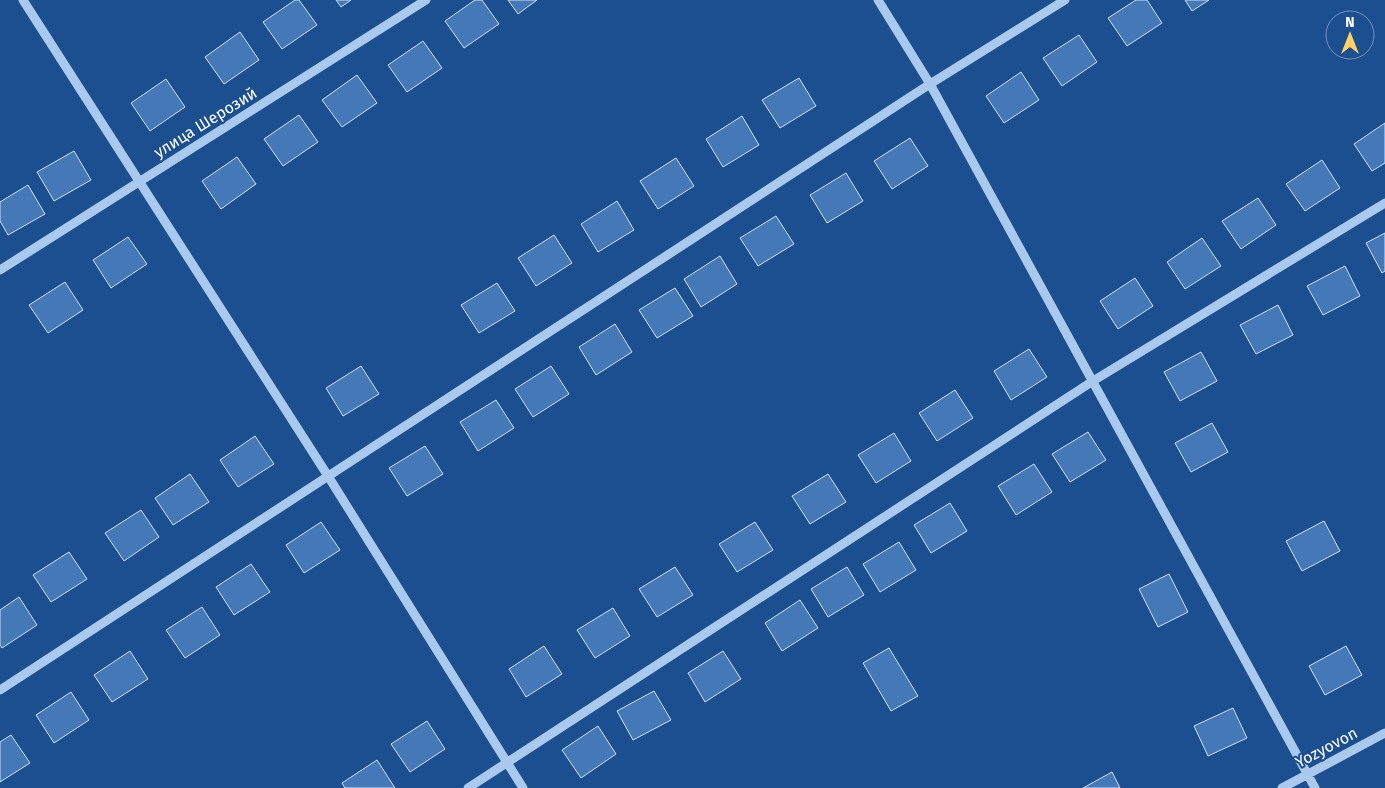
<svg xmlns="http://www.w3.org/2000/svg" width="1385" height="788" viewBox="0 0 1385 788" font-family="'Fira Sans',sans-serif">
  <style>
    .building { fill: #4478b7; stroke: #cfe3fa }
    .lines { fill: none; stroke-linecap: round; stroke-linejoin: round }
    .minor { stroke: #a9c9ee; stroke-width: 9 }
    .labels { text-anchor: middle; stroke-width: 4; stroke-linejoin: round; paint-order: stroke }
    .street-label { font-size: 16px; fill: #fff; stroke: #1b4f8f }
  </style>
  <rect width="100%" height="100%" fill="#1b4f8f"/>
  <path class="building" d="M295,0H299L317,25L282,49L263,22Z
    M336,0H351L341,7Z
    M475,0H482L499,24L464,48L445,21Z
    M508,0H537L518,14Z
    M1136,0H1147L1162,23L1127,46L1108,18Z
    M1185,0H1209L1192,11Z
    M240,32L259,60L224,84L205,57Z
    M1079,35L1097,62L1062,86L1043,58Z
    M423,41L442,68L407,92L388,65Z
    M1021,72L1039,100L1004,123L986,96Z
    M357,75L377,103L342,127L322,100Z
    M799,78L816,106L780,128L762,100Z
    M166,79L185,107L150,131L131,103Z
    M299,115L318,142L283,166L264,139Z
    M742,116L759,145L723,167L706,139Z
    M1385,123V163L1372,171L1354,144Z
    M910,138L928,166L892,189L874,161Z
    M74,151L91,180L54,201L37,172Z
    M237,157L256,184L221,209L202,181Z
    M676,158L694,186L658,209L640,181Z
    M1322,160L1340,188L1305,211L1286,184Z
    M846,173L863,201L827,223L810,195Z
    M28,185L45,214L8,235L0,221V202Z
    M1258,198L1276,225L1241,249L1222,221Z
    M617,201L634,230L598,252L581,224Z
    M776,216L794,244L758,266L740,238Z
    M1385,233V271L1382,273L1366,243Z
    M554,235L572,263L536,286L518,258Z
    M128,237L147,264L111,288L93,260Z
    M1202,238L1221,266L1185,289L1167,262Z
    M720,256L737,284L701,307L684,279Z
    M1345,266L1360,296L1323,315L1307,286Z
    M1135,278L1153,306L1118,329L1100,301Z
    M65,282L83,310L48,333L29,305Z
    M497,283L515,311L479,333L461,305Z
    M675,288L693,316L657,338L639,310Z
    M1278,305L1293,335L1256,354L1240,325Z
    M615,324L632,352L596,375L579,347Z
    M1029,349L1047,377L1011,400L994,371Z
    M1201,352L1217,381L1180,401L1164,372Z
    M361,366L379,394L343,416L326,388Z
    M551,366L569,394L533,417L515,389Z
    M955,390L973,418L937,441L919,413Z
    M496,400L514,428L478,451L460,422Z
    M1212,423L1228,452L1191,472L1175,443Z
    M1088,432L1106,460L1070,482L1052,454Z
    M894,433L911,461L876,483L858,455Z
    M255,436L274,464L238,487L220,460Z
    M425,446L443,474L407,496L389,468Z
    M1034,464L1052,492L1016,515L998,486Z
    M190,474L209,502L173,525L155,498Z
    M828,474L846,502L810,524L792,496Z
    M950,503L967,531L931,553L914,525Z
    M141,510L159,537L124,561L105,533Z
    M1324,521L1340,551L1302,571L1286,541Z
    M321,522L340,550L304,573L286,545Z
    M755,522L773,550L737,572L719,544Z
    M899,542L916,570L880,592L863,564Z
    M69,552L87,579L51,602L33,575Z
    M251,564L270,592L234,615L216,587Z
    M675,567L693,595L657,617L639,589Z
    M847,567L864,595L828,617L811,589Z
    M1169,574L1188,612L1158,627L1139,589Z
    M19,597L37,625L2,648L0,645V610Z
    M800,600L818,628L782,651L765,623Z
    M202,607L220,635L185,658L166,630Z
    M613,608L630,636L595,658L577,630Z
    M544,646L562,674L526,697L509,669Z
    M1346,646L1362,675L1325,695L1309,666Z
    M889,648L918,696L891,711L863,663Z
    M130,651L148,679L112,702L94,675Z
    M723,651L741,679L705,702L688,673Z
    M654,691L671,720L633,740L617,711Z
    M71,692L89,720L54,743L36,715Z
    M1233,708L1247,738L1208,756L1194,726Z
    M427,721L445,749L410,772L391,744Z
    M598,726L616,754L581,778L562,750Z
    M11,735L30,763L0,782V742Z
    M377,760L395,788H345L342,783Z
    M1112,772L1120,788H1083Z"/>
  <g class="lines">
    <path class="minor" d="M23,0L328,476L523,788
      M878,0L930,84L1315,788
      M0,270L426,0
      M0,690L930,84L1065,0
      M468,788L1093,381L1385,203
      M1282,788L1385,733"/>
  </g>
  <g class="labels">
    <g class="street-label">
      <text transform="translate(205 122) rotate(-32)" y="6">улица Шерозий</text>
      <text transform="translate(1326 747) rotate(-28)" y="6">Yozyovon</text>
    </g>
  </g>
  <g transform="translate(1350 35)"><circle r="24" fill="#1b4f8f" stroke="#7695bc"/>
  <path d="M0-4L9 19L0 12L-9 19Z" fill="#ffd166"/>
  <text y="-8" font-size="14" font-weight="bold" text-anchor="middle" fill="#ffffff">N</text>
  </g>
</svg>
